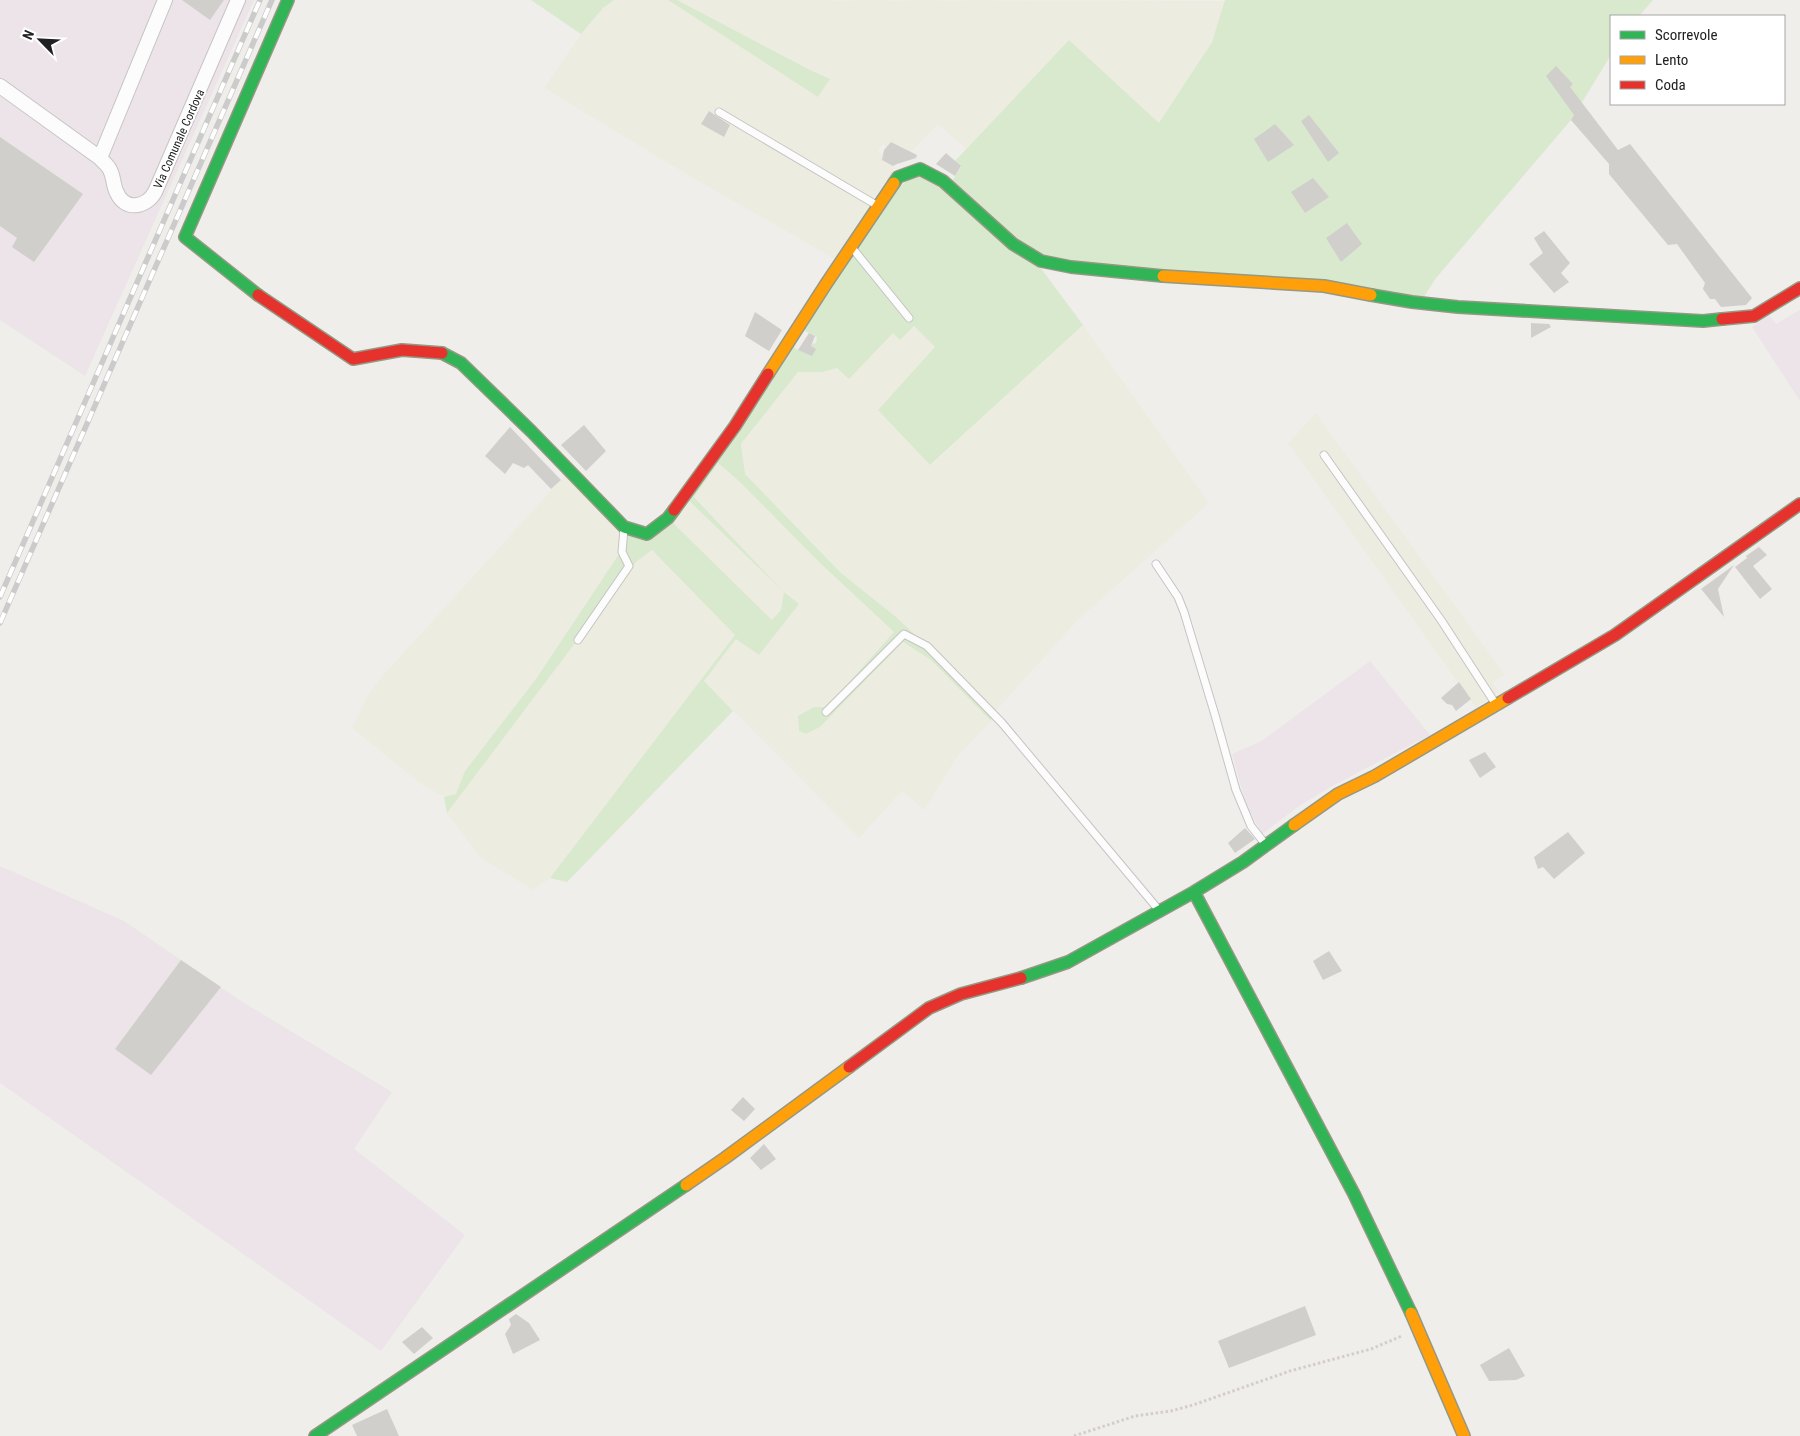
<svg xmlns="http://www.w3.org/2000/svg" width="1800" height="1436" viewBox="0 0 1800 1436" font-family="'Roboto Condensed',sans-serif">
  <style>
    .industrial { fill: #ece4e8 }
    .farmland { fill: #ecede0 }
    .grass { fill: #d9e9cd; fill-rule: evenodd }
    .building { fill: #d0cfcc }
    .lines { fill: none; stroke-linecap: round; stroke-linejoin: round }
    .lane-casing { stroke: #c5c4c3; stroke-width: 9 }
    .street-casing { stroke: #c5c4c3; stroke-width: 16 }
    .fast-casing { stroke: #949884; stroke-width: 14 }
    .slow-casing { stroke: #949884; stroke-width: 14 }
    .jam-casing { stroke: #949884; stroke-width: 14 }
    .path { stroke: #d6cdca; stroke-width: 3; stroke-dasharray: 2.5 2.5; stroke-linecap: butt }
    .lane { stroke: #fdfcfc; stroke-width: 7 }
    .street { stroke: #fdfcfc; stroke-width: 14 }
    .fast { stroke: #30b455; stroke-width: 11 }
    .slow { stroke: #ff9f0a; stroke-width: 11 }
    .jam { stroke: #e5322d; stroke-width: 11 }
    .rail-casing { stroke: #cbcbcb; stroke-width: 5.5 }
    .rail { stroke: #fff; stroke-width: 4; stroke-dasharray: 11; stroke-linecap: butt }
    .labels { text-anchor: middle; stroke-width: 4; stroke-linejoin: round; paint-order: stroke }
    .street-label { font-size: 12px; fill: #212121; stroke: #fff }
  </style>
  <rect width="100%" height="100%" fill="#efeeeb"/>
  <path class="industrial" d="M0,0H254L85,376L0,320Z
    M1800,310V401L1752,327L1769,315L1776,324Z
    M1370,661L1430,735L1334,785L1299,806L1262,834L1246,804L1232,754L1260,742Z
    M0,866L124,921L241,1001L392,1092L354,1149L465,1235L381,1351L0,1083Z"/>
  <path class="farmland" d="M614,0H668L818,97L830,79L810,70L677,0L1226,1L1212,42L1159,123L1069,40L966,149L938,124L911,152L891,142L886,147L883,144L878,151L883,155L882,160L895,168L835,259L686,174L544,88L581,34L603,8Z
    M1083,325L1209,503L1076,622L993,714L927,646L896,617L841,573L745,474L741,445L798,372H822L837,368L893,332L914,326L935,346L931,465Z
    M1316,413L1505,675L1493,682L1498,692L1476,708L1288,443Z
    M718,463L740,482L820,563L894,632L827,707H814L820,727L903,642L931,660L991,721L957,757L924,810L902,791L859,838L704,681L736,638L759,654L782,610L772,620L668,518L683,495L773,581L694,496Z
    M567,473L624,527L619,554L536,679L465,771L456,794L444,797L421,784L352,728L369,693L385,673Z
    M652,550L735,635L550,878L533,890L481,858L447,813L637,561Z"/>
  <path class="grass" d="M531,0H614L603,8L581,34Z
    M668,0H677L810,70L830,79L818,97Z
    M1225,0H1653L1639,16H1611V55L1571,120L1436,278L1420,303L1037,263L1083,325L930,465L878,410L935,347L914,326L900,340L893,333L849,379L837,368L822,372H798L741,444L745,474L841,573L896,617L927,646L993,714L991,721L931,660L903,642L820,727L806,734L799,731L798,716L814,707H827L894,632L820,563L740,482L718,463L694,497L784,592L799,604L759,655L736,639L704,681L733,711L567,882L550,878L735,635L652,550L637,561L447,813L444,797L456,794L465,771L536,679L619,554L624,527L647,534L668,518L772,620L781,610L784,592L683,495L878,206L920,169L949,186L961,167L955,161L1069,40L1159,123L1212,42ZM803,330L817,337L816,343L812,344L808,354L794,348Z"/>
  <path class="building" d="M182,0H224L210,20Z
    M1556,66L1573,84L1570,87L1618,150L1630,144L1752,298L1746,305L1721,307L1715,299H1710L1703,289L1705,283L1677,244L1668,245L1609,174V164L1571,120L1574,115L1546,76Z
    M709,111L730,125L724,137L701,124Z
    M1309,115L1339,153L1328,162L1301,121Z
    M1275,124L1294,145L1268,162L1254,139Z
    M0,137L83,194L34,262L12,247L17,238L0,226Z
    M891,142L917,155L916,158L897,164L893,166L882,160L884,150Z
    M946,153L961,166L955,176L936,164Z
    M1313,178L1329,197L1305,213L1291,192Z
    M1347,223L1362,244L1341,262L1326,238Z
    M1544,231L1570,263L1561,273L1569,282L1554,293L1529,264L1543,253L1534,238Z
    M755,312L782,330L769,351L745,336Z
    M1531,323L1549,324L1551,327L1531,338Z
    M809,333L815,336L811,346L816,349L812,356L798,350Z
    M584,425L606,451L586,471L561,445Z
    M510,427L561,480L551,489L528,465L524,468L513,463L505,474L485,456Z
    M1759,547L1767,555L1753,566L1772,589L1760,599L1735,567L1747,558L1748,560L1746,556Z
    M1734,565L1718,589L1724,617L1701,589Z
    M1459,682L1471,699L1456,711L1452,705L1447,704L1441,698Z
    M1485,752L1496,767L1480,778L1469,760Z
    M1245,828L1255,839L1235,853L1228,843Z
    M1568,832L1585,853L1554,879L1543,867L1538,869L1534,857Z
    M1329,951L1342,971L1323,980L1313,961Z
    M181,960L221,987L151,1075L115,1049Z
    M743,1097L755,1109L744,1121L731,1110Z
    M764,1144L776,1159L761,1170L750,1158Z
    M1305,1306L1316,1335L1229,1368L1218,1341Z
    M516,1314L529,1323L540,1340L513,1354L505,1334L511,1325L509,1319Z
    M422,1327L433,1338L414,1354L402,1342Z
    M1509,1348L1525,1376L1516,1380L1489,1381L1480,1365Z
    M387,1409L399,1436H357L352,1425Z"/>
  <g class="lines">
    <defs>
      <path id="lane" d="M719,112L878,206
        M853,249L909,318
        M1324,455L1441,620L1495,703
        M1156,564L1178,597L1184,612L1215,715L1236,790L1251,826L1266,845
        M578,640L629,566L622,552L624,529
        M826,712L904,634L927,646L1002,723L1158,909"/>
      <path id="street" d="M0,86L100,158C103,162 108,165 110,170C114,177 113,186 117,193C125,211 146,208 155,192L238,0
        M100,158L165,0"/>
      <path id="fast" d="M894,183L898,177L920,169L943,181L1013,244L1041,261L1071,267L1163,276
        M258,295L185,237L288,0
        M1371,295L1412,302L1458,307L1703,321L1722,319
        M442,353L461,363L531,431L624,527L647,534L668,518L674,510
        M1194,892L1354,1194L1411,1313
        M1021,978L1068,962L1194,892L1243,862L1294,825
        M315,1436L686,1185"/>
      <path id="slow" d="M1163,276L1324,286L1371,295
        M768,374L826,284L894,183
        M1294,825L1338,794L1375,776L1508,698
        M686,1185L725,1158L849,1067
        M1411,1313L1464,1436"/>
      <path id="jam" d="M258,295L353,359L402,350L442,353
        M1722,319L1754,316L1800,288
        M674,510L735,426L768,374
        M1508,698L1615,635L1800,504
        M849,1067L929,1008L961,994L1021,978"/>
    </defs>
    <use href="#lane" class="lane-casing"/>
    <use href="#street" class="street-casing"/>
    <use href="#fast" class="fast-casing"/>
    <use href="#slow" class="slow-casing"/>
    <use href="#jam" class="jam-casing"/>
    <path class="path" d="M1074,1436L1135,1416L1171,1411L1193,1405L1290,1371L1371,1349L1402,1336"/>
    <use href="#lane" class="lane"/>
    <use href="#street" class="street"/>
    <use href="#fast" class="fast"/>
    <use href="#slow" class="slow"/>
    <use href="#jam" class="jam"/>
    <defs>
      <path id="rail" d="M0,597L260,0
        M0,623L272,0"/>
    </defs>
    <use href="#rail" class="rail-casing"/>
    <use href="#rail" class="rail"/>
  </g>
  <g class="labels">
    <g class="street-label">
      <text transform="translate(179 139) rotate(-66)" y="4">Via Comunale Cordova</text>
    </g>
  </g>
  <rect x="1610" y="15" width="175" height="90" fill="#ffffff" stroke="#a6a6a6"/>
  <rect x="1620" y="31" width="25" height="8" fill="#30b455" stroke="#a6a6a6"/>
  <text x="1655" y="40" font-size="15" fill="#212121">Scorrevole</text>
  <rect x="1620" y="56" width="25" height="8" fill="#ff9f0a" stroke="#a6a6a6"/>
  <text x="1655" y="65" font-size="15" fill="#212121">Lento</text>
  <rect x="1620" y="81" width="25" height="8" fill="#e5322d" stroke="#a6a6a6"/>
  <text x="1655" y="90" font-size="15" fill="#212121">Coda</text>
  <g transform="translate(40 40) rotate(294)" stroke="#ffffff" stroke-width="4" paint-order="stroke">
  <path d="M0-4L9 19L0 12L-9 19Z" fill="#212121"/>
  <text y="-8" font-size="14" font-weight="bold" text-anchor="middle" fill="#212121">N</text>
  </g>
</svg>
